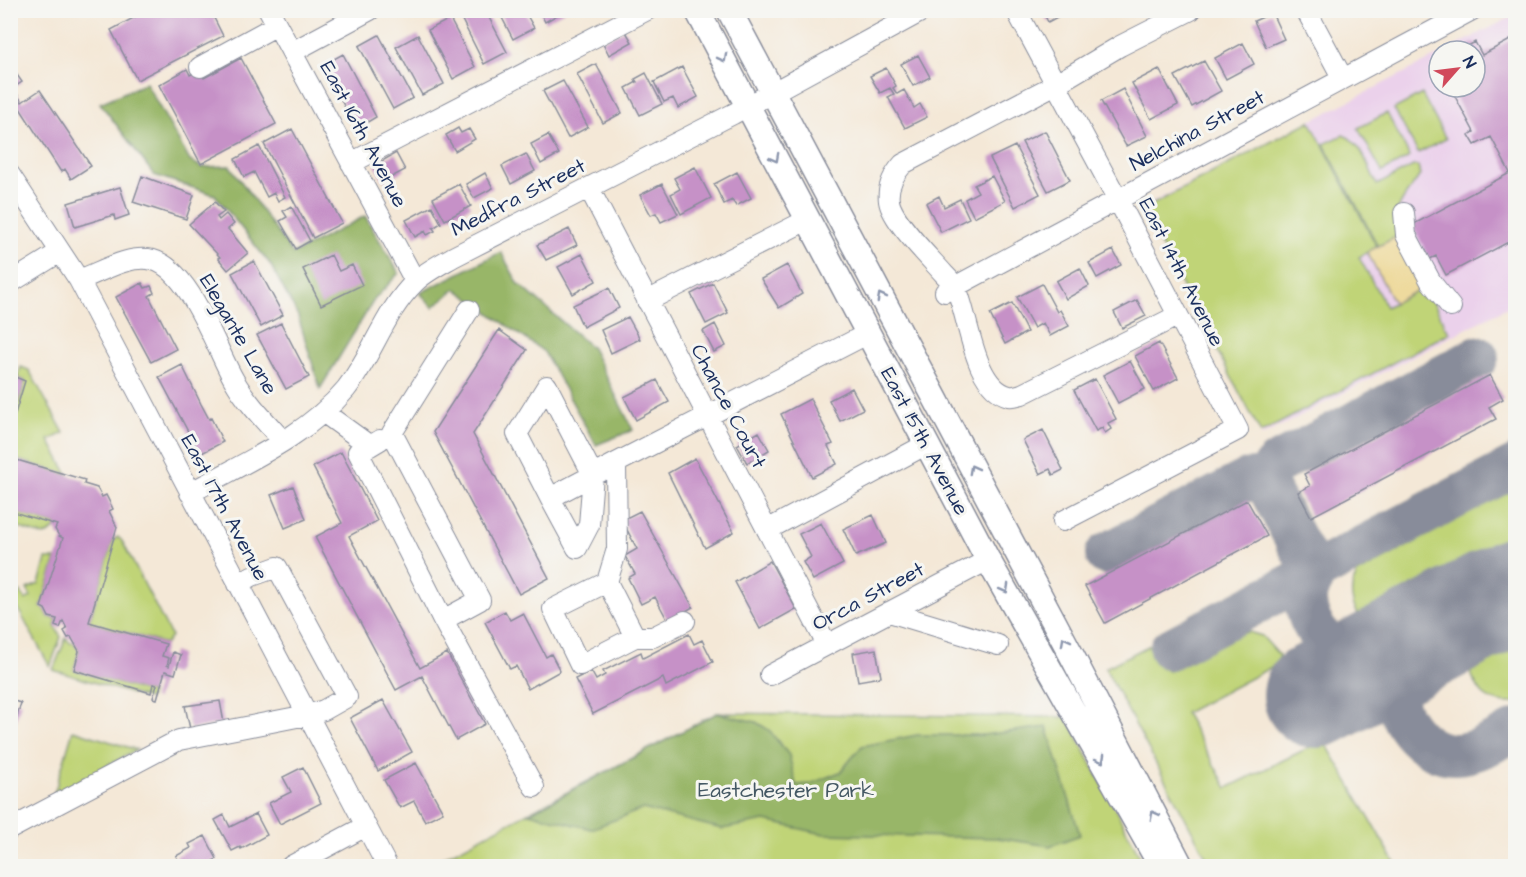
<svg xmlns="http://www.w3.org/2000/svg" width="1526" height="877" viewBox="0 0 1526 877" font-family="'Architects Daughter',sans-serif">
  <style>
    .built { fill: #ebd1eb }
    .green { fill: #c0d477; stroke: #6e826a; stroke-width: 1.5 }
    .forest { fill: #98b668; stroke: #5a7263; stroke-width: 1.5 }
    .sand { fill: #eeda9e; stroke: #84847e; stroke-width: 1.5 }
    .lines { fill: none; stroke-linecap: round; stroke-linejoin: round }
    .taxiway { stroke: #888c9a; stroke-width: 42 }
    .runway { stroke: #888c9a; stroke-width: 106 }
    .building { fill: #c691c7 }
    .minor-casing { stroke: #888c9a; stroke-width: 22 }
    .major-casing { stroke: #888c9a; stroke-width: 27 }
    .minor { stroke: #fff; stroke-width: 20 }
    .major { stroke: #fff; stroke-width: 24 }
    .oneway { stroke: #8d97ae }
    .labels { text-anchor: middle; stroke-width: 6; stroke-linejoin: round; paint-order: stroke }
    .street-label { font-size: 21px; fill: #1b2f5e; stroke: #f6f6f2 }
    .park-label { font-size: 21px; fill: #445864; stroke: #f6f6f2 }
  </style>
  <rect width="100%" height="100%" fill="#f6f6f2"/>
  <filter id="ink" filterUnits="userSpaceOnUse"><feTurbulence type="fractalNoise" baseFrequency=".0167" numOctaves="2"/><feDisplacementMap in="SourceGraphic" scale="12" xChannelSelector="R" yChannelSelector="G"/><feConvolveMatrix kernelMatrix="1 2 1 2 8 2 1 2 1" color-interpolation-filters="sRGB"/></filter>
  <filter id="wash" filterUnits="userSpaceOnUse"><feTurbulence type="fractalNoise" baseFrequency=".008" numOctaves="4" result="noise"/><feDisplacementMap in="SourceGraphic" scale="24" xChannelSelector="R" yChannelSelector="G"/><feGaussianBlur stdDeviation="1.35" result="paint"/><feColorMatrix in="noise" values="0 0 0 0 0 0 0 0 0 0 0 0 0 0 0 0 0 1.4 0 .05"/><feComposite in="paint" operator="in"/></filter>
  <g filter="url(#wash)">
    <rect width="100%" height="100%" fill="#f4e8d7"/>
    <path class="built" d="M1515,15V37L1482,55L1475,43L1459,51H1446Z
      M1439,55V87H1450L1474,132L1491,137L1510,173L1430,259L1436,256L1446,275L1515,238V303L1262,436L1141,208Z"/>
    <path class="green" d="M1422,94L1446,139L1418,153L1394,109Z
      M1387,113L1410,157L1382,172L1358,128Z
      M1310,121L1377,247L1359,257L1386,307L1425,286L1449,333L1261,433L1142,210Z
      M1343,135C1361,141 1369,168 1377,185L1413,166H1418L1420,175C1405,199 1392,204 1399,236L1378,246L1324,144Z
      M21,367L29,370L64,433L49,440L68,475L11,458V429L25,381L17,378Z
      M1515,488V547L1373,622L1365,623C1351,608 1347,590 1358,573Z
      M11,511L57,525L55,529L44,536L11,525Z
      M118,537L122,541L171,636L166,644L89,622L113,540Z
      M46,559H56L41,607L45,609L49,617L57,619L55,626L61,637L50,667L12,598L21,592L25,600L31,597L27,589L39,584Z
      M1515,627L1516,702C1507,705 1490,701 1483,694C1478,689 1474,679 1470,673L1475,652Z
      M1249,632L1262,636L1279,655V663L1185,713L1227,788L1324,740L1397,866H1211L1105,668L1152,644L1168,671L1234,635Z
      M66,638L70,643L74,642L79,651L74,670L151,693L149,699L53,670Z
      M717,713L1067,717L1145,866H427Z
      M73,730L137,750L54,794Z"/>
    <path class="forest" d="M146,83L190,161L202,167L230,166L293,254L365,216L399,273L374,300L320,389L298,316L270,264L215,195L154,175L100,103Z
      M501,252L518,283L592,348L633,430L596,445L544,352L456,289L433,307L420,293Z
      M717,713L756,722L769,730L789,755L796,785L810,784L840,772L862,746L917,735H983L1047,727L1080,835L1050,846L997,838L824,834L765,821L722,829L643,809L591,829L529,813Z"/>
    <path class="sand" d="M1398,236L1425,286L1394,303L1367,252Z"/>
    <g class="lines">
      <path class="taxiway" d="M1106,554L1247,480L1254,479L1268,487
        M1318,570C1312,579 1306,588 1306,599C1305,624 1331,655 1356,660C1366,662 1378,659 1388,657
        M1313,573L1268,487C1267,477 1268,471 1276,464L1478,357
        M1414,643C1406,655 1398,666 1395,680C1390,714 1421,755 1456,754C1478,753 1497,740 1516,730
        M1170,649L1516,466"/>
      <path class="runway" d="M1316,695L1516,589"/>
    </g>
    <g id="blocks">
      <path class="building" d="M148,10H210L223,36L137,80L111,30Z
        M466,10H485L507,52L484,64L459,14Z
        M498,10H524L534,28L513,39Z
        M539,10H566L545,22Z
        M1042,10H1070L1048,22Z
        M1272,13L1284,39L1266,47L1254,21Z
        M450,19L475,67L453,79L428,30Z
        M625,30L632,42L609,55L602,41Z
        M379,35L413,98L393,109L359,46Z
        M418,35L444,84L422,95L396,47Z
        M1516,37V238L1446,275L1436,256L1430,259L1412,225L1510,173L1491,137L1475,145L1469,135L1474,132L1450,87H1475V51H1459L1475,42L1482,55Z
        M1243,43L1254,64L1226,79L1215,58Z
        M343,54L376,117L356,129L323,65Z
        M918,55L930,77L913,86L901,64Z
        M241,58L276,124L201,164L159,85L187,69L190,75L200,70L204,78Z
        M1204,61L1221,91L1192,107L1175,76Z
        M596,64L622,113L603,123L577,74Z
        M10,65L22,82L13,88L22,102L40,90L91,166L71,179L65,169L61,172L16,102L13,104L10,101Z
        M682,67L698,97L678,108L673,98L664,102L654,82Z
        M886,68L896,86L893,88L897,94L904,90L914,108L920,104L927,117L905,128L888,97L894,94L890,88L880,93L870,76Z
        M1159,69L1178,105L1151,119L1132,83Z
        M646,73L662,104L640,115L626,88L637,82L635,79Z
        M563,81L588,127L568,138L543,91Z
        M1123,89L1147,136L1126,146L1101,101Z
        M458,128L461,133L469,129L475,139L455,151L446,135Z
        M292,129L342,223L313,238L264,144Z
        M1045,131L1070,180L1048,191L1022,142Z
        M548,135L559,154L541,164L531,144Z
        M259,146L285,197L278,201L274,193L267,197L254,172L244,177L235,159Z
        M1015,146L1040,194L1015,207L990,158Z
        M396,153L405,170L384,181L375,165Z
        M526,154L535,171L511,184L502,166Z
        M695,167L711,198L681,214L671,194L680,189L674,178Z
        M737,172L751,198L736,206L732,200L724,204L714,184Z
        M485,173L493,188L474,198L466,184Z
        M142,176L194,195L186,219L133,202Z
        M992,176L1005,201L974,217L965,199L978,192L974,185Z
        M459,184L471,206L445,220L433,198Z
        M662,184L678,214L661,222L656,213L651,215L640,195Z
        M120,187L129,215L115,220L114,215L75,227L68,203Z
        M939,196L944,207L960,199L969,218L941,232L926,203Z
        M215,202L224,212L217,217L219,220L226,214L234,224L228,229L248,253L228,270L218,258L220,257L189,224Z
        M291,206L310,241L296,249L280,221L287,217L283,211Z
        M432,206L441,223L433,228L435,231L427,235L425,231L415,237L406,220Z
        M569,229L577,245L546,260L537,245Z
        M1113,250L1121,265L1097,278L1089,263Z
        M582,254L596,281L573,294L558,267Z
        M331,255L339,271L352,265L362,285L321,305L303,269Z
        M254,261L283,315L261,327L232,273Z
        M787,265L802,294L779,308L761,279Z
        M1080,268L1089,286L1066,299L1056,281Z
        M142,283L145,288L151,286L154,293L149,296L176,349L151,362L116,297Z
        M713,283L728,313L706,324L691,294Z
        M1042,284L1057,312L1060,310L1069,326L1050,336L1043,323L1034,328L1017,297Z
        M609,288L619,308L583,327L573,305Z
        M1137,300L1146,316L1122,328L1114,312Z
        M1012,303L1027,332L1005,344L990,314Z
        M628,317L640,339L611,353L601,330Z
        M281,323L309,377L286,389L257,335Z
        M715,324L726,346L714,352L703,331Z
        M499,330L527,350L473,434L549,578L519,594L433,432Z
        M1159,343L1178,378L1154,391L1135,356Z
        M1130,361L1145,389L1118,403L1103,375Z
        M182,365L201,404L209,419L211,418L223,442L200,454L159,377Z
        M10,369L17,374L15,377L25,381L11,427Z
        M1490,375L1503,399L1489,407L1496,419L1311,517L1298,492L1310,486L1304,474Z
        M1095,379L1116,419L1108,423L1111,429L1105,433L1102,428L1096,431L1074,390Z
        M657,380L669,402L636,420L624,397Z
        M852,388L863,409L840,421L829,400Z
        M810,399L833,444L828,446L837,464L812,477L781,414Z
        M1043,430L1063,470L1053,475L1050,469L1040,474L1023,440Z
        M759,432L769,450L747,463L737,445Z
        M341,452L377,521L349,536L420,668L447,653L485,724L456,740L422,676L396,690L315,537L342,523L313,467Z
        M10,458L85,480L84,484L97,488L102,497L106,495L113,509L109,511L117,527L89,622L166,644L162,656L169,658L167,665L169,666L173,652L181,655L175,674L165,671L157,699L153,698L157,685L153,684L151,693L74,670L79,651L71,637L68,638L64,631L67,629L63,621L60,628L55,626L57,619L49,617L45,609L41,607L63,538L59,536L55,529L57,525L10,511Z
        M695,458L734,532L705,548L668,473Z
        M293,486L306,519L285,528L271,495Z
        M1247,500L1267,536L1105,623L1085,586Z
        M640,511L693,607L668,621L655,597L641,604L628,578L635,574L625,556L637,549L622,520Z
        M873,515L886,543L856,556L843,529Z
        M821,523L843,564L813,580L803,562L811,557L799,534Z
        M770,561L796,609L760,629L735,582Z
        M505,611L510,620L523,613L546,657L551,654L560,671L528,689L516,666L510,669L485,622Z
        M689,634L694,644L702,640L713,662L666,686L663,678L593,714L575,679L591,671L596,680L605,675L603,671L641,652L643,658Z
        M876,649L881,677L858,681L853,653Z
        M10,700L21,703L11,736H10Z
        M383,700L412,752L378,771L350,718Z
        M220,701L224,723L190,729L185,706Z
        M416,763L443,812L425,821L414,801L400,808L384,780Z
        M303,767L321,803L280,824L269,803L291,792L283,777Z
        M256,814L267,835L241,849L240,847L232,851L215,820L224,815L230,827Z
        M205,836L217,859L203,866H181L176,856L191,848L189,844Z"/>
    </g>
  </g>
  <g filter="url(#ink)">
    <use href="#blocks" fill-opacity="0" stroke="#888c9a" stroke-width="1.5"/>
    <g class="lines">
      <defs>
        <path id="minor" d="M269,10L415,281
          M1016,10L1118,200L1238,430L1063,521
          M1306,10L1343,79
          M292,52L370,10
          M200,67L277,25
          M351,163L647,10
          M10,175L79,280L387,866
          M589,188L827,645
          M1404,213L1406,235L1431,282L1451,307
          M79,280C101,272 129,254 153,260C190,270 216,349 234,380C247,403 266,422 283,441
          M10,283L60,252
          M945,292L1472,10
          M647,301L807,220
          M469,310L392,433L480,600L443,620L534,787
          M1177,316L1022,394C1018,395 1012,397 1009,396C973,387 969,316 956,288C953,283 948,278 944,274C930,258 892,221 889,201C887,187 894,174 903,164L1056,84L1120,46L1191,10
          M323,412L370,446L380,440
          M370,446L358,452L443,620
          M190,493C243,463 306,437 346,389C372,356 385,311 415,282C425,272 441,264 453,257L733,114L924,10
          M550,498L577,548L589,525L593,475L547,386L517,434L550,498L616,463L867,334
          M767,530L927,444
          M607,582L635,637L580,665L553,609L607,582L617,549L616,463
          M889,612L998,645
          M635,637H653L685,621
          M770,675L988,560
          M10,829L179,740L307,715L324,710L347,697L277,567L252,576L238,584
          M291,866L366,826"/>
        <path id="major" d="M697,10L988,560L1161,866
          M729,10L1071,654L1181,866"/>
      </defs>
      <use href="#minor" class="minor-casing"/>
      <use href="#major" class="major-casing"/>
      <use href="#minor" class="minor"/>
      <use href="#major" class="major"/>
    </g>
    <defs><path id="oneway-chevron" d="M-2-3.5L2.5 0L-2 3.5" fill="none" stroke-width="1.6" stroke-linecap="round" stroke-linejoin="round" transform="scale(1.5)"/></defs>
    <g class="oneway">
      <use href="#oneway-chevron" transform="translate(723 58) rotate(62)"/>
      <use href="#oneway-chevron" transform="translate(775 158) rotate(62)"/>
      <use href="#oneway-chevron" transform="translate(881 297) rotate(-118)"/>
      <use href="#oneway-chevron" transform="translate(973 469) rotate(-118)"/>
      <use href="#oneway-chevron" transform="translate(1005 589) rotate(61)"/>
      <use href="#oneway-chevron" transform="translate(1065 641) rotate(-118)"/>
      <use href="#oneway-chevron" transform="translate(1101 759) rotate(61)"/>
      <use href="#oneway-chevron" transform="translate(1154 815) rotate(-118)"/>
    </g>
  </g>
  <g class="labels">
    <g class="street-label">
      <text transform="translate(1197 130) rotate(-28)" y="7">Nelchina Street</text>
      <text transform="translate(364 134) rotate(62)" y="7">East 16th Avenue</text>
      <text transform="translate(518 197) rotate(-27)" y="7">Medfra Street</text>
      <text transform="translate(1182 272) rotate(63)" y="7">East 14th Avenue</text>
      <text transform="translate(239 334) rotate(60)" y="7">Elegante Lane</text>
      <text transform="translate(729 406) rotate(62)" y="7">Chance Court</text>
      <text transform="translate(925 441) rotate(62)" y="7">East 15th Avenue</text>
      <text transform="translate(225 507) rotate(62)" y="7">East 17th Avenue</text>
      <text transform="translate(868 596) rotate(-28)" y="7">Orca Street</text>
    </g>
    <g class="park-label">
      <text x="786" y="797">Eastchester Park</text>
    </g>
  </g>
  <rect width="1526" height="877" fill="none" stroke="#f6f6f2" stroke-width="36"/>
  <g transform="translate(1457 69) rotate(62)"><circle r="28" fill="#f6f6f2" stroke="#9ea6b7" stroke-width="1.5"/>
  <path d="M0-4.5L10 22L0 15L-10 22Z" fill="#d1495b"/>
  <text y="-9" font-size="16" font-weight="bold" text-anchor="middle" fill="#1b2f5e">N</text>
  </g>
</svg>
